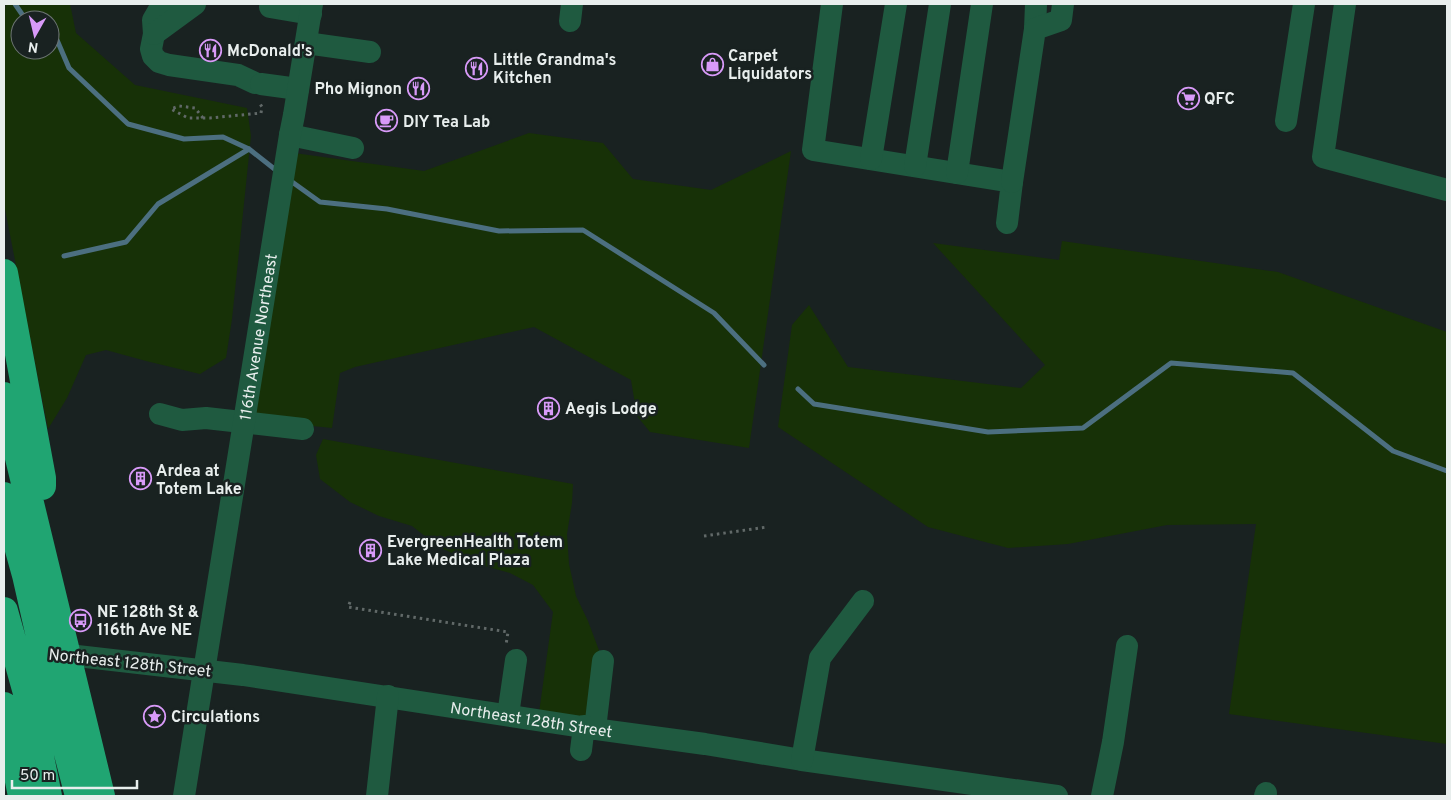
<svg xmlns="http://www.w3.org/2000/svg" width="1451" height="800" viewBox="0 0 1451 800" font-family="Overpass,sans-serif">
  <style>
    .green { fill: #173107; fill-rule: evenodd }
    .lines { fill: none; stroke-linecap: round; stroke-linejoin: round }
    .stream { stroke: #4c6f80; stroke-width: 5 }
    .path { stroke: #616968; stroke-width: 3; stroke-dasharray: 2.5 4; stroke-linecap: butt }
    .minor { stroke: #1f5a40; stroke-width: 22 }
    .highway { stroke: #20a572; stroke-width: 28 }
    .labels { text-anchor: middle; stroke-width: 5; stroke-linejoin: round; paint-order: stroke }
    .poi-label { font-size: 16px; font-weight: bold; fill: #e8eeed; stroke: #192221; text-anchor: start }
    .street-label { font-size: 16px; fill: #e8eeed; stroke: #192221 }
  </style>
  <rect width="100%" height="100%" fill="#192221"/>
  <path class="green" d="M6,4H70L76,33L135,85L247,108L251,136L232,319L226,358L200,374L146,361L106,350L86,355L67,398L48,429L4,204V16ZM20,20H50V50H20Z
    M529,133L603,143L633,179L711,190L791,151L749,448L650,432L637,416L631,380L534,327L355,367L340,373L332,428L245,419L287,152L424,171Z
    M1062,241L1278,272L1447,332V744L1229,714L1256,524L1167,525L1068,544L1008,548L928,527L778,427L792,325L809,305L848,367L1021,388L1045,365L933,243L1059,260Z
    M323,439L573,484L572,503L567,534L569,564L576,596L588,621L603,661L595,729L538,720L553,612L533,585L510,573L474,563L439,547L412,526L379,516L350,502L320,479L316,455Z"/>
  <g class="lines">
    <path class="stream" d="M15,4L26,20
      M50,37L57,40L69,68L128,124L184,139L223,137L249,149L277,171
      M288,179L320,202L387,209L499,231L583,230L714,313L764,365
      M64,256L126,242L158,204L249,149
      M798,389L814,404L988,432L1083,428L1171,363L1293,373L1393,451L1447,471"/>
    <path class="path" d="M203,118L195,108L179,106L171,109L188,118H210L261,113L262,107L259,102
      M704,536L767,527
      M350,602L348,607L508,632L506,645"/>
    <g class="minor">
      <path d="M165,4L160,8L153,20L154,34L151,49L153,56L159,62L169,65L238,75L255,83"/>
      <path d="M832,4L813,150L1012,182L1007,223"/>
      <path d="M1345,4L1323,157L1447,190"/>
      <path d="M270,7L311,14"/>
      <path d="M570,21L572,4"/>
      <path d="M1035,29L1036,4"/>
      <path d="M154,34L195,4"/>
      <path d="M306,43L370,52"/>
      <path d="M261,84L298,89"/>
      <path d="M1286,121L1304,4"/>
      <path d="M290,135L353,148"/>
      <path d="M871,159L896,4"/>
      <path d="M915,166L940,4"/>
      <path d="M957,173L982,4"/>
      <path d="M1012,182L1035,29L1061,20L1063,4"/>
      <path d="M160,414L182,420L206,418L303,429"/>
      <path id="s1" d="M51,653L243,675L595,729L705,744L802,760L1057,796"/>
      <path d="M508,715L516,660"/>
      <path d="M595,729L603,661"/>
      <path d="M581,750L584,726"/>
      <path d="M802,760L820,658L863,601"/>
      <path id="s2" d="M184,796L290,135L294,115L312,4"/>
      <path d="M377,796L388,696"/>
      <path d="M1102,796L1113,742L1127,646"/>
      <path d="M1265,796L1266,793"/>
    </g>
    <path class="highway" d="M4,273L42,478V486
      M4,396L101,796
      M4,496L26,575L56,707L79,796
      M4,611L27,693L48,796
      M4,706L22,796"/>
  </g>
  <defs>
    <symbol id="restaurant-ring" viewBox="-11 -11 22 22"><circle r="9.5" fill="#192221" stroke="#d89af8" stroke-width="1.5"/><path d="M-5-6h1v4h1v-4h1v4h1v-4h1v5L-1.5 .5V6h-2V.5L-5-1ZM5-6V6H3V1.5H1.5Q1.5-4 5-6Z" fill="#d89af8"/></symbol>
    <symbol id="shop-ring" viewBox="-11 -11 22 22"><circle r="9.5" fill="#192221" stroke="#d89af8" stroke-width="1.5"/><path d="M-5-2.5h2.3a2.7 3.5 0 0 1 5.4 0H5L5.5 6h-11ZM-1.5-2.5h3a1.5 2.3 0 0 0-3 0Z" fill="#d89af8"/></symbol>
    <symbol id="supermarket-ring" viewBox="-11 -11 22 22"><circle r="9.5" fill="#192221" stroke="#d89af8" stroke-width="1.5"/><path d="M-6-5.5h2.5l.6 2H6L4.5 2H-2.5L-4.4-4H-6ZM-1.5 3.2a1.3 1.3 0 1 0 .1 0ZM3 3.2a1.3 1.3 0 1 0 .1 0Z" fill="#d89af8"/></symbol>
    <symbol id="cafe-ring" viewBox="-11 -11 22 22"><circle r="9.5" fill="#192221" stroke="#d89af8" stroke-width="1.5"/><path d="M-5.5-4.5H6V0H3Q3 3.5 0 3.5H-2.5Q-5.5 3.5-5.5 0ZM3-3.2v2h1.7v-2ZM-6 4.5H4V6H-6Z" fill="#d89af8"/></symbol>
    <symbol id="building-ring" viewBox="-11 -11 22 22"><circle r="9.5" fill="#192221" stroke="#d89af8" stroke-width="1.5"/><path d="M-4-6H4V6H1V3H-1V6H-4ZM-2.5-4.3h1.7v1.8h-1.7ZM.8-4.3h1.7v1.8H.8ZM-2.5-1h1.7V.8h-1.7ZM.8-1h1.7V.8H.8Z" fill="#d89af8"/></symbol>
    <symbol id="bus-ring" viewBox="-11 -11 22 22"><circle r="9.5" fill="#192221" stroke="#d89af8" stroke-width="1.5"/><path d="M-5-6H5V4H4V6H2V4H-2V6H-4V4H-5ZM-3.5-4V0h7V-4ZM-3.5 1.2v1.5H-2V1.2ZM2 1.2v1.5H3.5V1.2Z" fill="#d89af8"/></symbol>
    <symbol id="sight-ring" viewBox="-11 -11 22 22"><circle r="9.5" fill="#192221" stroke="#d89af8" stroke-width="1.5"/><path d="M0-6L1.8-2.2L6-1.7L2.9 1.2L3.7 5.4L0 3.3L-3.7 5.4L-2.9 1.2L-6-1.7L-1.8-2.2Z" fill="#d89af8"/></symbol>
  </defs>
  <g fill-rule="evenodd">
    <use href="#restaurant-ring" x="198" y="38" width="25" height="25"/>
    <use href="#shop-ring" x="700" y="52" width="25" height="25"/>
    <use href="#restaurant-ring" x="464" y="56" width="25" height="25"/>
    <use href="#restaurant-ring" x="406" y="76" width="25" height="25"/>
    <use href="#supermarket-ring" x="1176" y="86" width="25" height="25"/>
    <use href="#cafe-ring" x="374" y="108" width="25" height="25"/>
    <use href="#building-ring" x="536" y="396" width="25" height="25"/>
    <use href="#building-ring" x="128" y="466" width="25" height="25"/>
    <use href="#building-ring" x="358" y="538" width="25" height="25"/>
    <use href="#bus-ring" x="68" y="608" width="25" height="25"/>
    <use href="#sight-ring" x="142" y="704" width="25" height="25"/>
  </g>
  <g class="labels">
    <g class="poi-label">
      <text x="227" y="56">McDonald's</text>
      <text x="728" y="61">Carpet<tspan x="728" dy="18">Liquidators</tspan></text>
      <text x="493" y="65">Little Grandma's<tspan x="493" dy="18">Kitchen</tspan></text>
      <text x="402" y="94" text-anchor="end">Pho Mignon</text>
      <text x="1204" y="104">QFC</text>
      <text x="403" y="127">DIY Tea Lab</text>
      <text x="565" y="414">Aegis Lodge</text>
      <text x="156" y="476">Ardea at<tspan x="156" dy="18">Totem Lake</tspan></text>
      <text x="387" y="547">EvergreenHealth Totem<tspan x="387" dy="18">Lake Medical Plaza</tspan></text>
      <text x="97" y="617">NE 128th St &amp;<tspan x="97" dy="18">116th Ave NE</tspan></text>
      <text x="171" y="722">Circulations</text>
    </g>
    <g class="street-label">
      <text dy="6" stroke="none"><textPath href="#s2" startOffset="465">116th Avenue Northeast</textPath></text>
      <text transform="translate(130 662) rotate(6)" y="6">Northeast 128th Street</text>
      <text dy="6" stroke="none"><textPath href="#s1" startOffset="485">Northeast 128th Street</textPath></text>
    </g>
  </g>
  <rect width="1451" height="800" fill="none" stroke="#e8eeed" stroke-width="10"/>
  <g transform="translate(35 35) rotate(188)"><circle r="24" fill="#192221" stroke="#6c7473"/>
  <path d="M0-4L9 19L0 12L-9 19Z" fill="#d89af8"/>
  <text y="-8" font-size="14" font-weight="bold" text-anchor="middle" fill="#e8eeed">N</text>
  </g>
  <path d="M12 780v8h125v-8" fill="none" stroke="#e8eeed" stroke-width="2.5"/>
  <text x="20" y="780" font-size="15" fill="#e8eeed" stroke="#192221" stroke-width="4" paint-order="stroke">50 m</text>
</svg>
